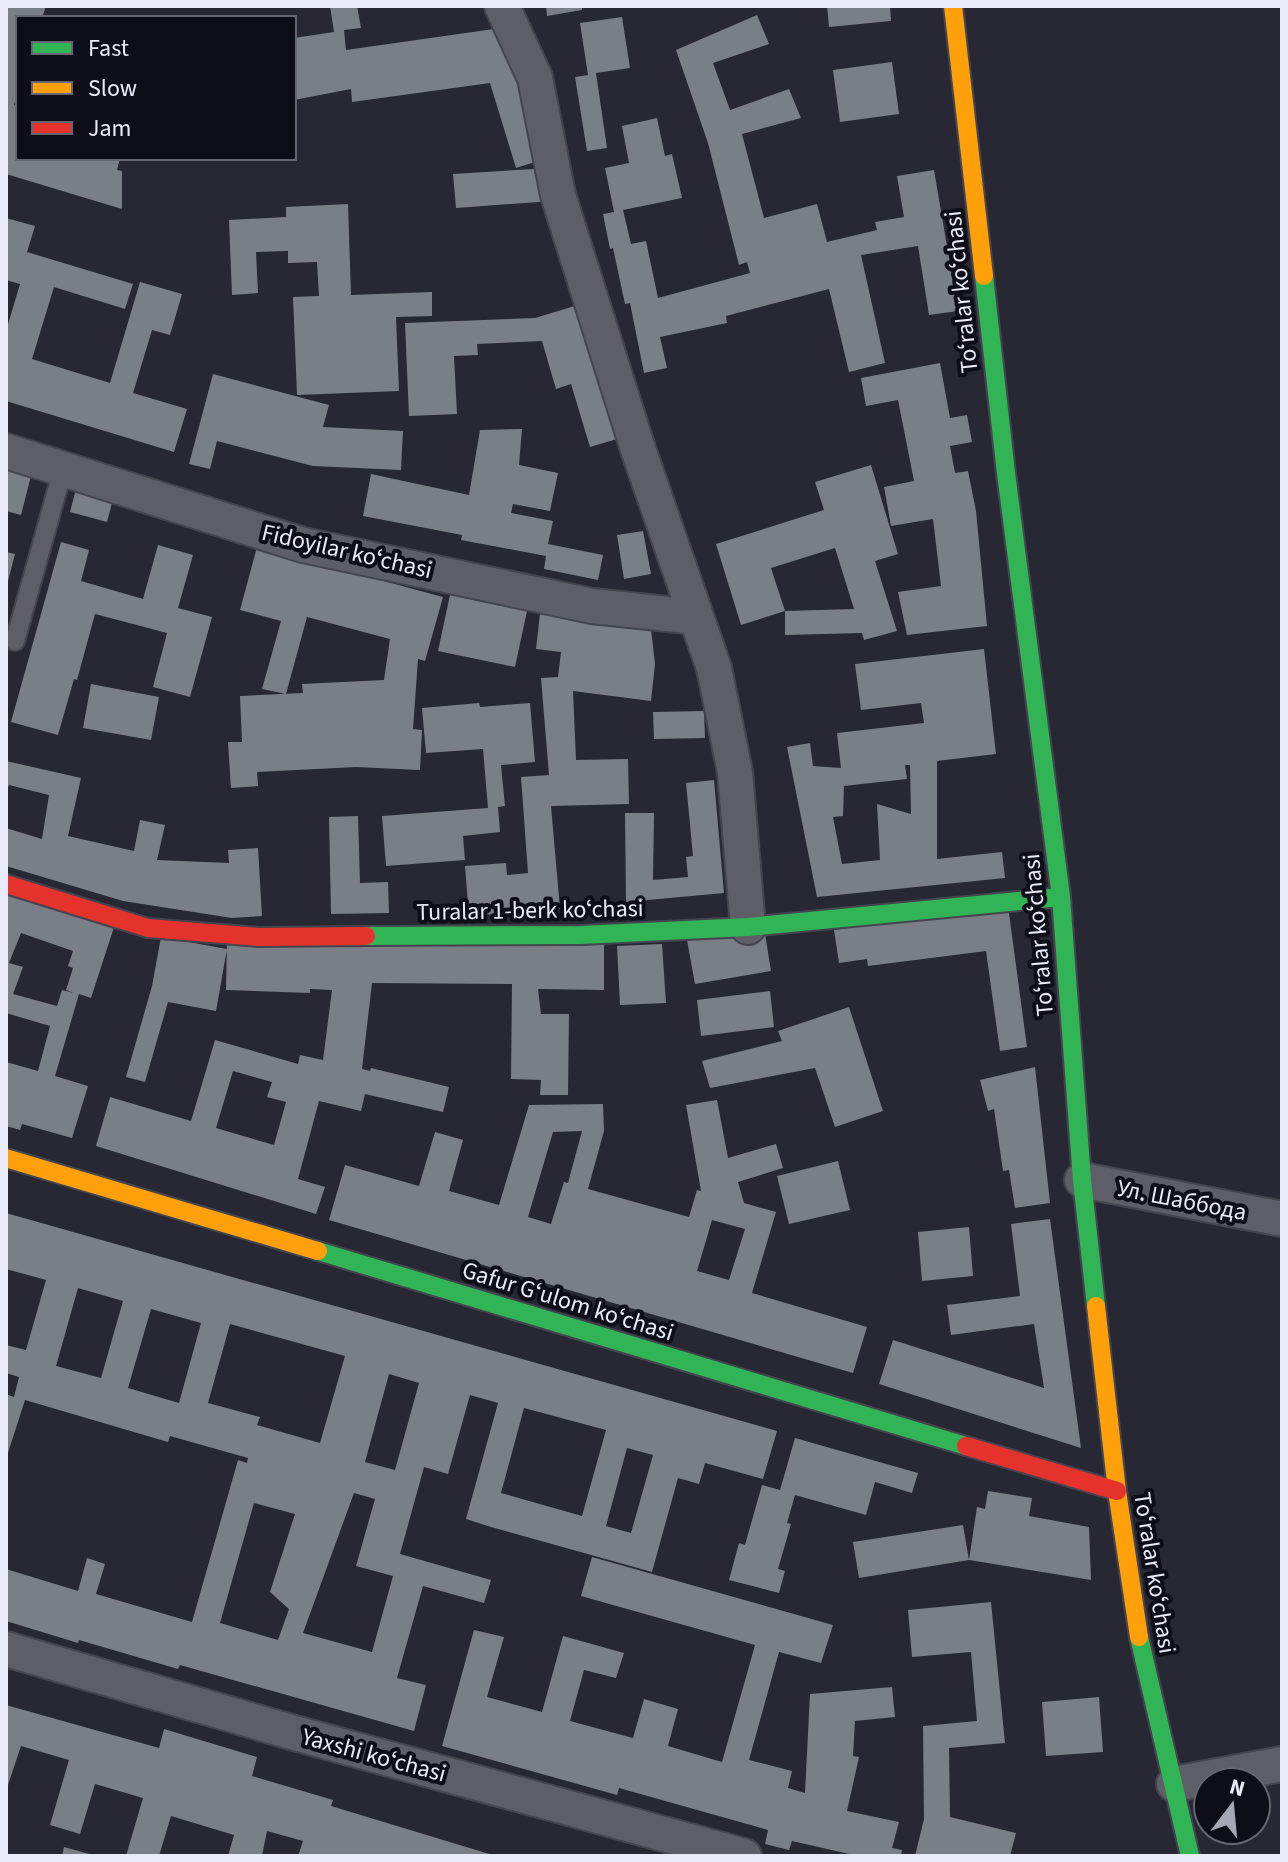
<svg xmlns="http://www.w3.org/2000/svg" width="1288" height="1862" viewBox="0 0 1288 1862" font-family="'Source Sans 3',sans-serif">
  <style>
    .building { fill: #7a7e87; fill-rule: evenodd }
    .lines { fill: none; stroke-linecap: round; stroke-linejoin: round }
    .lane-casing { stroke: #44454f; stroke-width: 22 }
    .street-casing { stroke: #44454f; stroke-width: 38 }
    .fast-casing { stroke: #44454f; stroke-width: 22 }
    .slow-casing { stroke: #44454f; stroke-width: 22 }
    .jam-casing { stroke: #44454f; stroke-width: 22 }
    .lane { stroke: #5d5e67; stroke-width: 18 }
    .street { stroke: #5d5e67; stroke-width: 34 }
    .fast { stroke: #30b455; stroke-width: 18 }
    .slow { stroke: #ff9f0a; stroke-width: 18 }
    .jam { stroke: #e5322d; stroke-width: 18 }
    .labels { text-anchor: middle; stroke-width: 8; stroke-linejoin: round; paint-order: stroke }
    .street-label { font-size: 24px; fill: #e9ebf9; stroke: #0d0e17 }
  </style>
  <rect width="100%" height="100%" fill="#272833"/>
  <path class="building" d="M6,6H46L42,18H18V93L14,105L18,106V158H120L117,170L122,171V209L6,174Z
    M330,6H357L361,28L344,30L346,50L508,27L548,158L516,168L490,83L352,102L351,89L294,100V38L334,32Z
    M546,6H582V10L547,16Z
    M827,6H890L891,21L829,27Z
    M757,15L769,44L713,63L730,110L789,89L801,118L742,134L764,218L817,204L827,242L877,230L875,222L904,217L897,176L934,170L958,311L929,315L918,246L861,255L885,363L849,372L829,289L726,316L727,323L660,337L667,368L644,373L630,303L625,304L613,248L610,249L603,214L614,212L605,168L629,163L622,126L657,118L665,156L672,154L682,198L623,210L631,244L646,241L658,298L750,273L747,262L739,265L708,143L676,50Z
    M622,17L630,68L596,73L607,148L587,151L575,77L588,75L580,23Z
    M892,62L899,114L840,122L833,70Z
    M550,168L552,201L456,208L453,174Z
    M348,204L351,295L432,292V316L396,317L399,391L297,395L293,297L319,296L317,262L288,263V251L256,252L258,293L232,295L229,220L286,217V207Z
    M6,218L35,226L27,252L133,284L125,309L54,287L32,359L110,383L140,282L182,294L170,335L152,330L133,393L187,409L174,452L6,401V331L20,284L6,280Z
    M578,305L617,439L590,447L571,384L556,389L542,341L477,344L478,355L454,356L457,414L409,416L405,323L535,318Z
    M940,363L950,418L967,415L972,442L950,446L955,473L968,471L976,511L987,626L907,635L898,592L941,586L933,519L891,526L884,487L914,481L898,400L866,406L861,378Z
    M213,374L329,405L323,427L403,431L401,470L313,466L217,441L210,469L189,464Z
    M522,429L519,465L558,473L550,511L513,504L511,513L553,521L548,544L603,555L598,580L544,569L546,556L461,540L462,535L363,516L371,474L469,495L480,430Z
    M6,465L32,472L21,515L6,511Z
    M871,465L898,554L875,561L897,631L864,640L862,633L785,635V611L854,609L835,548L771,568L785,611L741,625L716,544L824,510L815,482Z
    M76,489L113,499L107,522L70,512Z
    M643,531L651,574L624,579L617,535Z
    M61,542L89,550L81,581L143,599L158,545L193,555L178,608L212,617L190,697L153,687L167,633L95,614L77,680L74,679L58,735L11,722Z
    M257,547L443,597L425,661L418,659L413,729L422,730L420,770L356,767L257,772L258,786L231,788L228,742H242L240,696L303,693L302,684L384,680L390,639L307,617L286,694L262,689L281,621L240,610Z
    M6,552L15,554L7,585H6Z
    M450,595L527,611L515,667L438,651Z
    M540,614L651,629L655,664L651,701L573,691L576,760L628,759L629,804L551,806L560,909L469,916L465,866L506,863L507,875L528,873L521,777L549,775L541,678L558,677L561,652L536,649Z
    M984,649L996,754L937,761V859L1002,852L1005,878L817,897L787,747L810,743L813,766L841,768L837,733L924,723L921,703L861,710L855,664ZM905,765H910L911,814L877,804L880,860L842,864L833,817L843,816L844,786L907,779Z
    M91,684L159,697L151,740L83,728Z
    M479,703L480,707L530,703L535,762L501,765L505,806L498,807L500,832L463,836L465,860L386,866L382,816L488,808L483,749L426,753L422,708Z
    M704,711L705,738L654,739L653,712Z
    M6,761L81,778L68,836L134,851L140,820L165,825L157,860L229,863L228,850L258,848L262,916L232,918L123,901L6,866V828L42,839L49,795L9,785L6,791Z
    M714,780L724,893L626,902L625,813H654L653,880L688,877L686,857L693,856L686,783Z
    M358,816L360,883L388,882L389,913L331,914L329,817Z
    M6,888L115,924L91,998L79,994L55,1076L88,1086L72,1138L22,1124L20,1130L6,1126V1062L38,1071L50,1026L6,1013ZM21,933L73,951L68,966L73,968L66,990L74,993L62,990L57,1006L13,994L23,967L9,963Z
    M1008,906L1027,1047L1000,1051L986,951L868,966L867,959L839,963L834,930Z
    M764,927L771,971L695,984L687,940Z
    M161,937L227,949L216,1011L168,1002L145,1082L126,1077L152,986Z
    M227,941L604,943V990L538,989L541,1014H569L568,1095H540L541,1080L511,1079L512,984L372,983L362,1069L370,1071L371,1068L449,1087L443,1112L365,1094L361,1111L319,1101L298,1179L325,1187L316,1214L96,1146L110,1097L191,1121L215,1040L298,1064L300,1055L323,1060L332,990L310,989V993L226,990ZM233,1071L272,1082L267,1097L286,1102L274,1145L216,1128Z
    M662,944L666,1003L620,1005L617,946Z
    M770,991L774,1027L701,1036L697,1000Z
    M849,1007L883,1111L835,1127L815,1068L710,1088L702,1061L782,1041L778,1031Z
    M1035,1067L1050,1203L1015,1208L1009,1170L1003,1171L994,1109L988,1111L980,1080Z
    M717,1100L728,1158L776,1144L783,1168L738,1182L744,1203L776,1212L752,1293L867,1327L853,1373L329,1220L345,1165L419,1186L435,1132L463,1140L449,1191L499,1205L529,1105L603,1104L604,1131L588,1189L689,1217L697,1190L701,1191L686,1105ZM582,1131L568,1183L564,1182L551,1224L528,1217L553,1132ZM712,1220L745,1229L729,1280L697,1271Z
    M838,1161L850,1210L789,1224L777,1176Z
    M6,1213L777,1431L763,1479L705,1463L699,1484L678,1478L652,1572L491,1527L466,1519L498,1403L470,1395L448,1474L424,1467L400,1554L491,1580L484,1603L423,1586L397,1678L426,1685L414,1731L180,1665L178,1669L79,1640L78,1643L6,1621V1569L78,1591L87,1558L105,1564L96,1594L192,1622L238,1460L247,1463L248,1458L170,1436L168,1442L25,1400L6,1459V1394L14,1397L19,1377L6,1373V1345L26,1350L46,1280L6,1269ZM78,1288L123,1301L101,1378L56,1366ZM151,1309L201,1323L179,1403L128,1388ZM230,1324L345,1356L320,1443L257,1425L260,1417L208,1403ZM389,1374L419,1383L395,1470L365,1462ZM524,1408L606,1430L582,1516L501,1493ZM627,1448L653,1455L631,1533L606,1526ZM354,1493L375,1499L356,1566L393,1576L372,1652L303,1633ZM254,1503L295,1514L270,1592L289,1609L278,1640L220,1623Z
    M1050,1219L1081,1448L879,1384L893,1340L1044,1388L1034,1324L951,1335L947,1305L1020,1296L1011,1224Z
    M969,1227L973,1276L922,1281L918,1232Z
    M795,1438L918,1473L912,1493L875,1482L866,1515L795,1495L787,1523L791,1524L778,1569L785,1571L779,1593L729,1580L739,1543L745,1545L762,1485L780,1490Z
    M988,1491L1032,1498L1029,1516L1089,1527L1091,1580L969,1560L977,1507L985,1509Z
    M963,1525L969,1560L859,1578L853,1542Z
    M592,1557L833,1625L821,1663L779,1652L749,1760L792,1771L788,1788L805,1793L810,1694L892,1687L895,1717L855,1721L853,1756L859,1757L847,1811L899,1822L892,1848L902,1850L901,1856H858L792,1841L789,1850L765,1844L768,1830L619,1788L617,1795L442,1746L474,1630L504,1637L487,1697L542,1712L563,1636L624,1653L616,1678L584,1670L570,1721L633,1738L644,1699L678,1709L668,1746L722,1762L755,1645L581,1596Z
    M991,1602L1005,1743L949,1748L950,1817L1016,1833L1010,1856H915L924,1819L923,1726L977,1721L971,1652L912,1657L908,1610Z
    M1099,1697L1103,1752L1046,1756L1042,1702Z
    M6,1705L159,1748L164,1729L257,1757L252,1776L333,1800L331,1806L496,1856H298L303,1841L267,1831L262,1856H228L234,1835L171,1816L159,1856H126L143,1798L95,1784L80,1834L50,1825L69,1760L21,1746L6,1791Z
    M64,1847L93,1855V1856H62Z"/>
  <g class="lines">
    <defs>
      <path id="lane" d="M15,641L63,469"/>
      <path id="street" d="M502,6L535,78L558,195L638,449L714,668L735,772L748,927
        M6,451L303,545L592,606L696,617
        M1082,1180L1282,1219
        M6,1649L291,1732L744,1856
        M1174,1784L1282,1764"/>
      <path id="fast" d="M984,276L1006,473L1061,897L1082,1180L1096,1306
        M366,936L581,935L748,927L1061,897
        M318,1251L966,1446
        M1139,1637L1190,1856"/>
      <path id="slow" d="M953,6L984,276
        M6,1158L318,1251
        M1096,1306L1117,1491L1139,1637"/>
      <path id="jam" d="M6,884L148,928L259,937L366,936
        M966,1446L1117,1491"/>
    </defs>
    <use href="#lane" class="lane-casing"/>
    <use href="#street" class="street-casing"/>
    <use href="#fast" class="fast-casing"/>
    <use href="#slow" class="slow-casing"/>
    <use href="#jam" class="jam-casing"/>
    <use href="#lane" class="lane"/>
    <use href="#street" class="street"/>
    <use href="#fast" class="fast"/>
    <use href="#slow" class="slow"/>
    <use href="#jam" class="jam"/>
  </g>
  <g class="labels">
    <g class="street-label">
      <text transform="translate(961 292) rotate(-96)" y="8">Toʻralar koʻchasi</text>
      <text transform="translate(347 551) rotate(13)" y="8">Fidoyilar koʻchasi</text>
      <text transform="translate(530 910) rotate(-1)" y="8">Turalar 1-berk koʻchasi</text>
      <text transform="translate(1038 935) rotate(-95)" y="8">Toʻralar koʻchasi</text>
      <text transform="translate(1182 1200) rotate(11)" y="8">Ул. Шаббода</text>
      <text transform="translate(568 1301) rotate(17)" y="8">Gafur Gʻulom koʻchasi</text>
      <text transform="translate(1155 1573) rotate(81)" y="8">Toʻralar koʻchasi</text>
      <text transform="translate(374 1755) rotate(15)" y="8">Yaxshi koʻchasi</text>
    </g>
  </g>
  <rect width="1288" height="1862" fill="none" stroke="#e9ebf9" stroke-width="16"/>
  <rect x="16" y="16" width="280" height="144" fill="#0d0e17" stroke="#656671" stroke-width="2"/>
  <rect x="32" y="42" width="40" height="12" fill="#30b455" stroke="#656671" stroke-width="2"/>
  <text x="88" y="56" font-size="24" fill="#e9ebf9">Fast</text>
  <rect x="32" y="82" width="40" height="12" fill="#ff9f0a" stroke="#656671" stroke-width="2"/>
  <text x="88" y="96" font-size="24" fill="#e9ebf9">Slow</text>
  <rect x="32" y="122" width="40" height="12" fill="#e5322d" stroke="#656671" stroke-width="2"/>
  <text x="88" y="136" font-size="24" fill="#e9ebf9">Jam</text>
  <g transform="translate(1232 1806) rotate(16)"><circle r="38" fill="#0d0e17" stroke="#656671" stroke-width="2"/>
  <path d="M0-6L14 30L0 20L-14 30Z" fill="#a5a7b4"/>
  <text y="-12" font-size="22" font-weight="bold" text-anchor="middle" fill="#e9ebf9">N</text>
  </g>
</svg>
